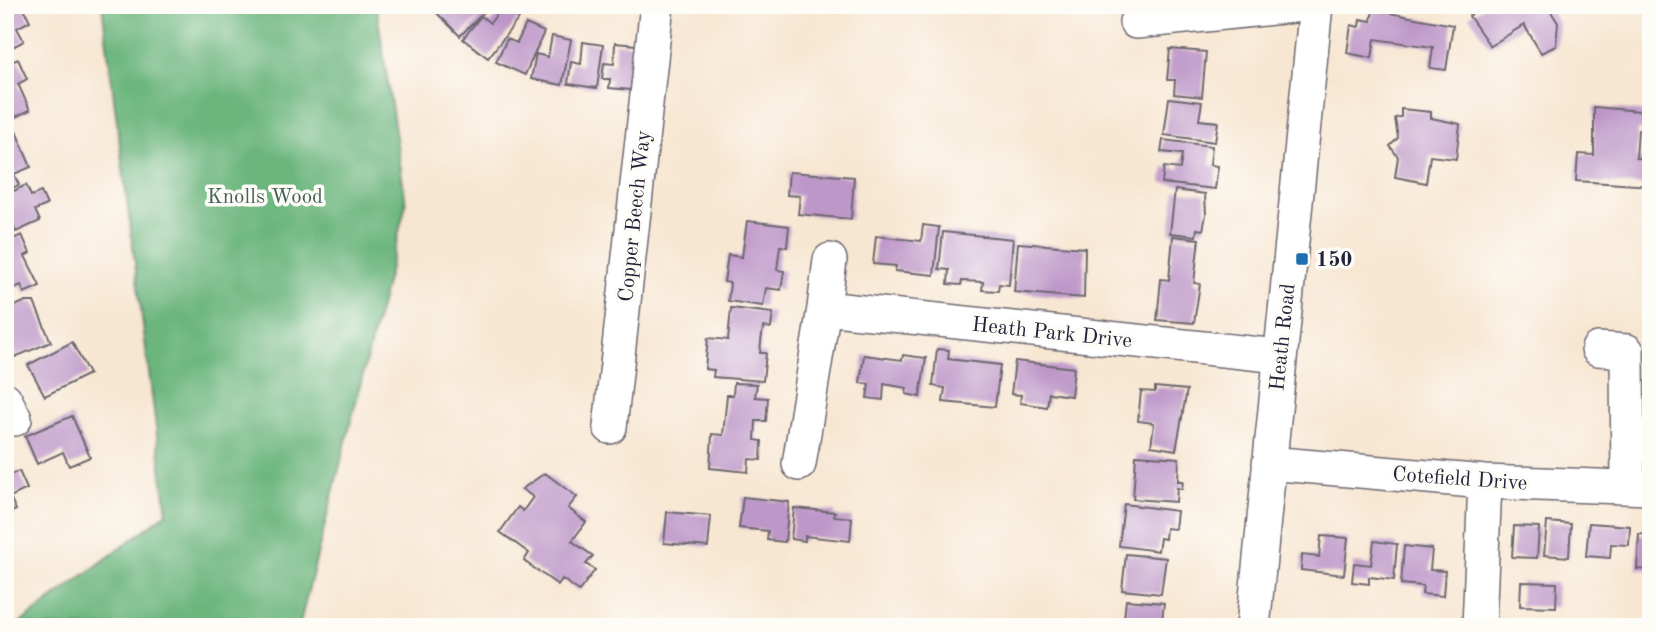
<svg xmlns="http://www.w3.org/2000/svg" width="1656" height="632" viewBox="0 0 1656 632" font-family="'Old Standard TT',serif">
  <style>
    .forest { fill: #6cb67e; stroke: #476c5c; stroke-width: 2 }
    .building { fill: #be97c9 }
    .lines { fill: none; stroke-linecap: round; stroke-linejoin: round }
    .minor-casing { stroke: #6d6770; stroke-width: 36 }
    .minor { stroke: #fff; stroke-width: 33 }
    .poi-dot { fill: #1f6fb2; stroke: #fdfcf7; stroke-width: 2.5 }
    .labels { text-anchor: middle; stroke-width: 7; stroke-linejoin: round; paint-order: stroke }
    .park-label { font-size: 21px; fill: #45615a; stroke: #fdfcf7 }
    .street-label { font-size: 21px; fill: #22223b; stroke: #fdfcf7 }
    .poi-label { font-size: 21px; font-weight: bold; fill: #22223b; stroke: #fdfcf7; text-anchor: start }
  </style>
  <rect width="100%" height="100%" fill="#fdfcf7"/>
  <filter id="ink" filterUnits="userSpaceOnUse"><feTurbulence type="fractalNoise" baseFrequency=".0143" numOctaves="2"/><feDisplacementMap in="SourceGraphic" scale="14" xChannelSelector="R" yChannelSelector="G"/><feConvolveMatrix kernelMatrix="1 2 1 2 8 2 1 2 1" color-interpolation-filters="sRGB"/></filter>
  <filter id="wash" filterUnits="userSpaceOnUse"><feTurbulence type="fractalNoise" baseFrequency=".00686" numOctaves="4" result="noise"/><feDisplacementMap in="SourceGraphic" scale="28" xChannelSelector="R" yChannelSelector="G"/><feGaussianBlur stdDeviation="1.57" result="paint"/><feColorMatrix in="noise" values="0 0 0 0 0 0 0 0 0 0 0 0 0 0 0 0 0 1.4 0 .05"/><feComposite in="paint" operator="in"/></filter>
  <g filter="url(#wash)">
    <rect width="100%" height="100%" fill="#f7e6d1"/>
    <path class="forest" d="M102,5H376L406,204L299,627H15L167,513Z"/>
    <g id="blocks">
      <path class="building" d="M22,5L30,21L17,28L24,41L5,51V6Z
        M444,5H491L460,36L436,12Z
        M1486,5H1547L1558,23L1556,46L1541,53L1524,25L1490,46L1469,16Z
        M503,6L519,18L488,58L463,39L481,16L490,23Z
        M1373,10L1453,25L1446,70L1430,68L1433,47L1375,39L1372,58L1347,53L1351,25L1359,27L1360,19L1371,21Z
        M526,24L544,32L525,75L496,62L507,39L517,43Z
        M552,36L571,40L562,85L531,79L536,54L548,57Z
        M583,42L603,45L597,88L568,84L571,62L581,64Z
        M615,43L647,46L643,91L609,88L610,79H602L604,63L614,64Z
        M1170,49L1206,52L1202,97L1174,94L1175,80H1167Z
        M18,59L27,79L18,84L30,110L5,122V65Z
        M1169,98L1202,102L1199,120L1218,122L1215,142L1164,135Z
        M1594,107L1651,112V131L1638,130L1636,158L1651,159V186L1576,181L1578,154L1594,155Z
        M1401,109L1431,112V118L1460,124L1456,159L1430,156L1426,183L1395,177L1398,157L1390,146L1398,138L1395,118L1401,117Z
        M14,127L31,167L14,174L19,185L5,191V131Z
        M1163,140L1212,146L1210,165L1218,166L1215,189L1162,183L1164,167L1180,169L1182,154L1161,152Z
        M789,172L854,177L851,219L798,214L800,196L787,195Z
        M26,185L31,196L41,192L47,205L35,210L40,221L16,232L9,217L5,219V195Z
        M1175,190L1205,194L1206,215L1203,230L1197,229L1196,236L1170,233Z
        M747,221L789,226L787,247L780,246L777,270L784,271L781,290L766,288L763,306L728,301L730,283L724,282L728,255L742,257Z
        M923,225L939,227L934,275L895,271L896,266L873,264L876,236L921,241Z
        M943,232L1013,239L1009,285L999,284L998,291L982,290L983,282L962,281L961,285L948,284L949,270L939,269Z
        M22,235L30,253L25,256L40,286L24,293L21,285L5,292V267L11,264L5,253V242Z
        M1173,236L1199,239L1194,283L1200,284L1194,323L1157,320L1161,279L1169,280Z
        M1018,243L1085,248L1084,298L1014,292Z
        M24,302H34L51,342L15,357L9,341L5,343V310Z
        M731,308L773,313L771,328L763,327L761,342L760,353H766L763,381L713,377L714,370L705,369L708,338L728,340Z
        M72,342L89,374L45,396L28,365Z
        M937,349L949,350L948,359L1000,365L995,407L943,402L945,388L933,386Z
        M864,355L902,360L903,355L926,358L920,397L906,394L907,388L884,384L883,400L867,398L869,384L860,383Z
        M1015,361L1074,368L1071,396L1049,393L1047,407L1020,403L1021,395L1011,394Z
        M734,383L757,384L755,397L768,398L766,421H756L755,440L762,441L761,460L749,459L748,472L710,468L712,434L723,435L727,395H733Z
        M1155,387L1187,390L1176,450L1151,446L1154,423L1138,421L1141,391L1155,392Z
        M72,416L90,457L69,466L63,452L37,464L25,436Z
        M1136,455L1179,458L1178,481H1183L1182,489L1177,488L1176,502L1133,499Z
        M19,471L27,489L10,497L16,510L5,515V477Z
        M545,473L577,497L568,508L586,522L572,541L593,556L586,564L595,570L579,591L562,579L558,585L524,561L529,553L500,532L518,507L523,511L533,497L522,489Z
        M743,497L789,502L785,542L767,540L768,531L739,528Z
        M1124,504L1177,511L1175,529L1166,528L1165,539L1160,538L1158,551L1119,546Z
        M794,508L835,512L834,516L852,518L850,541L805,536V541L791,539Z
        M667,512L711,516L708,547L664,543Z
        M1547,522L1571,524L1569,557L1544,555Z
        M1589,523L1630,526L1629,545L1611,544L1610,558L1586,556Z
        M1514,526L1539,527L1537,558L1512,557Z
        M1639,534L1651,535V570L1637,569Z
        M1321,536L1348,538L1344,575L1301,570L1302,555L1319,557Z
        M1374,541L1397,544L1394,580L1369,577V584L1352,582L1354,563L1371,565Z
        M1404,546L1432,549L1430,570L1445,571L1443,596L1422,594L1423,586L1401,584Z
        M1126,554L1166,558L1161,594L1122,590Z
        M1521,582L1557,583L1556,607L1520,606Z
        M1126,600L1164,603L1162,621H1167V627H1123Z
        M1519,623H1558V627H1519Z"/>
    </g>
  </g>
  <g filter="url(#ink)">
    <use href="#blocks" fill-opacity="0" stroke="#6d6770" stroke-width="2"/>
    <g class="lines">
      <defs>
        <path id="minor" d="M1136,22L1303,5
          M824,308L830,260
          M1598,349L1627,351L1628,487
          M5,399L15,419
          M610,427L657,5
          M1269,463L1485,482L1651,488
          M799,464L824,308L1280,356
          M1253,627L1316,5
          M1479,627L1485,482"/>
      </defs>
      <use href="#minor" class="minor-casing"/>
      <use href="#minor" class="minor"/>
    </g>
  </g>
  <rect class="poi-dot" x="1295" y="252" width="14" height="14" rx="3.5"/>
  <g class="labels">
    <g class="park-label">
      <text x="265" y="203">Knolls Wood</text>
    </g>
    <g class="street-label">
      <text transform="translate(634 216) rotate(-84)" y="7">Copper Beech Way</text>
      <text transform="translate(1052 332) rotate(6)" y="7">Heath Park Drive</text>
      <text transform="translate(1282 337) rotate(-84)" y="7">Heath Road</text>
      <text transform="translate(1460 478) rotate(4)" y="7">Cotefield Drive</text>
    </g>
    <g class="poi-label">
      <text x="1316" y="266">150</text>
    </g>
  </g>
  <rect width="1656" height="632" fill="none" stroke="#fdfcf7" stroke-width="28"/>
</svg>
